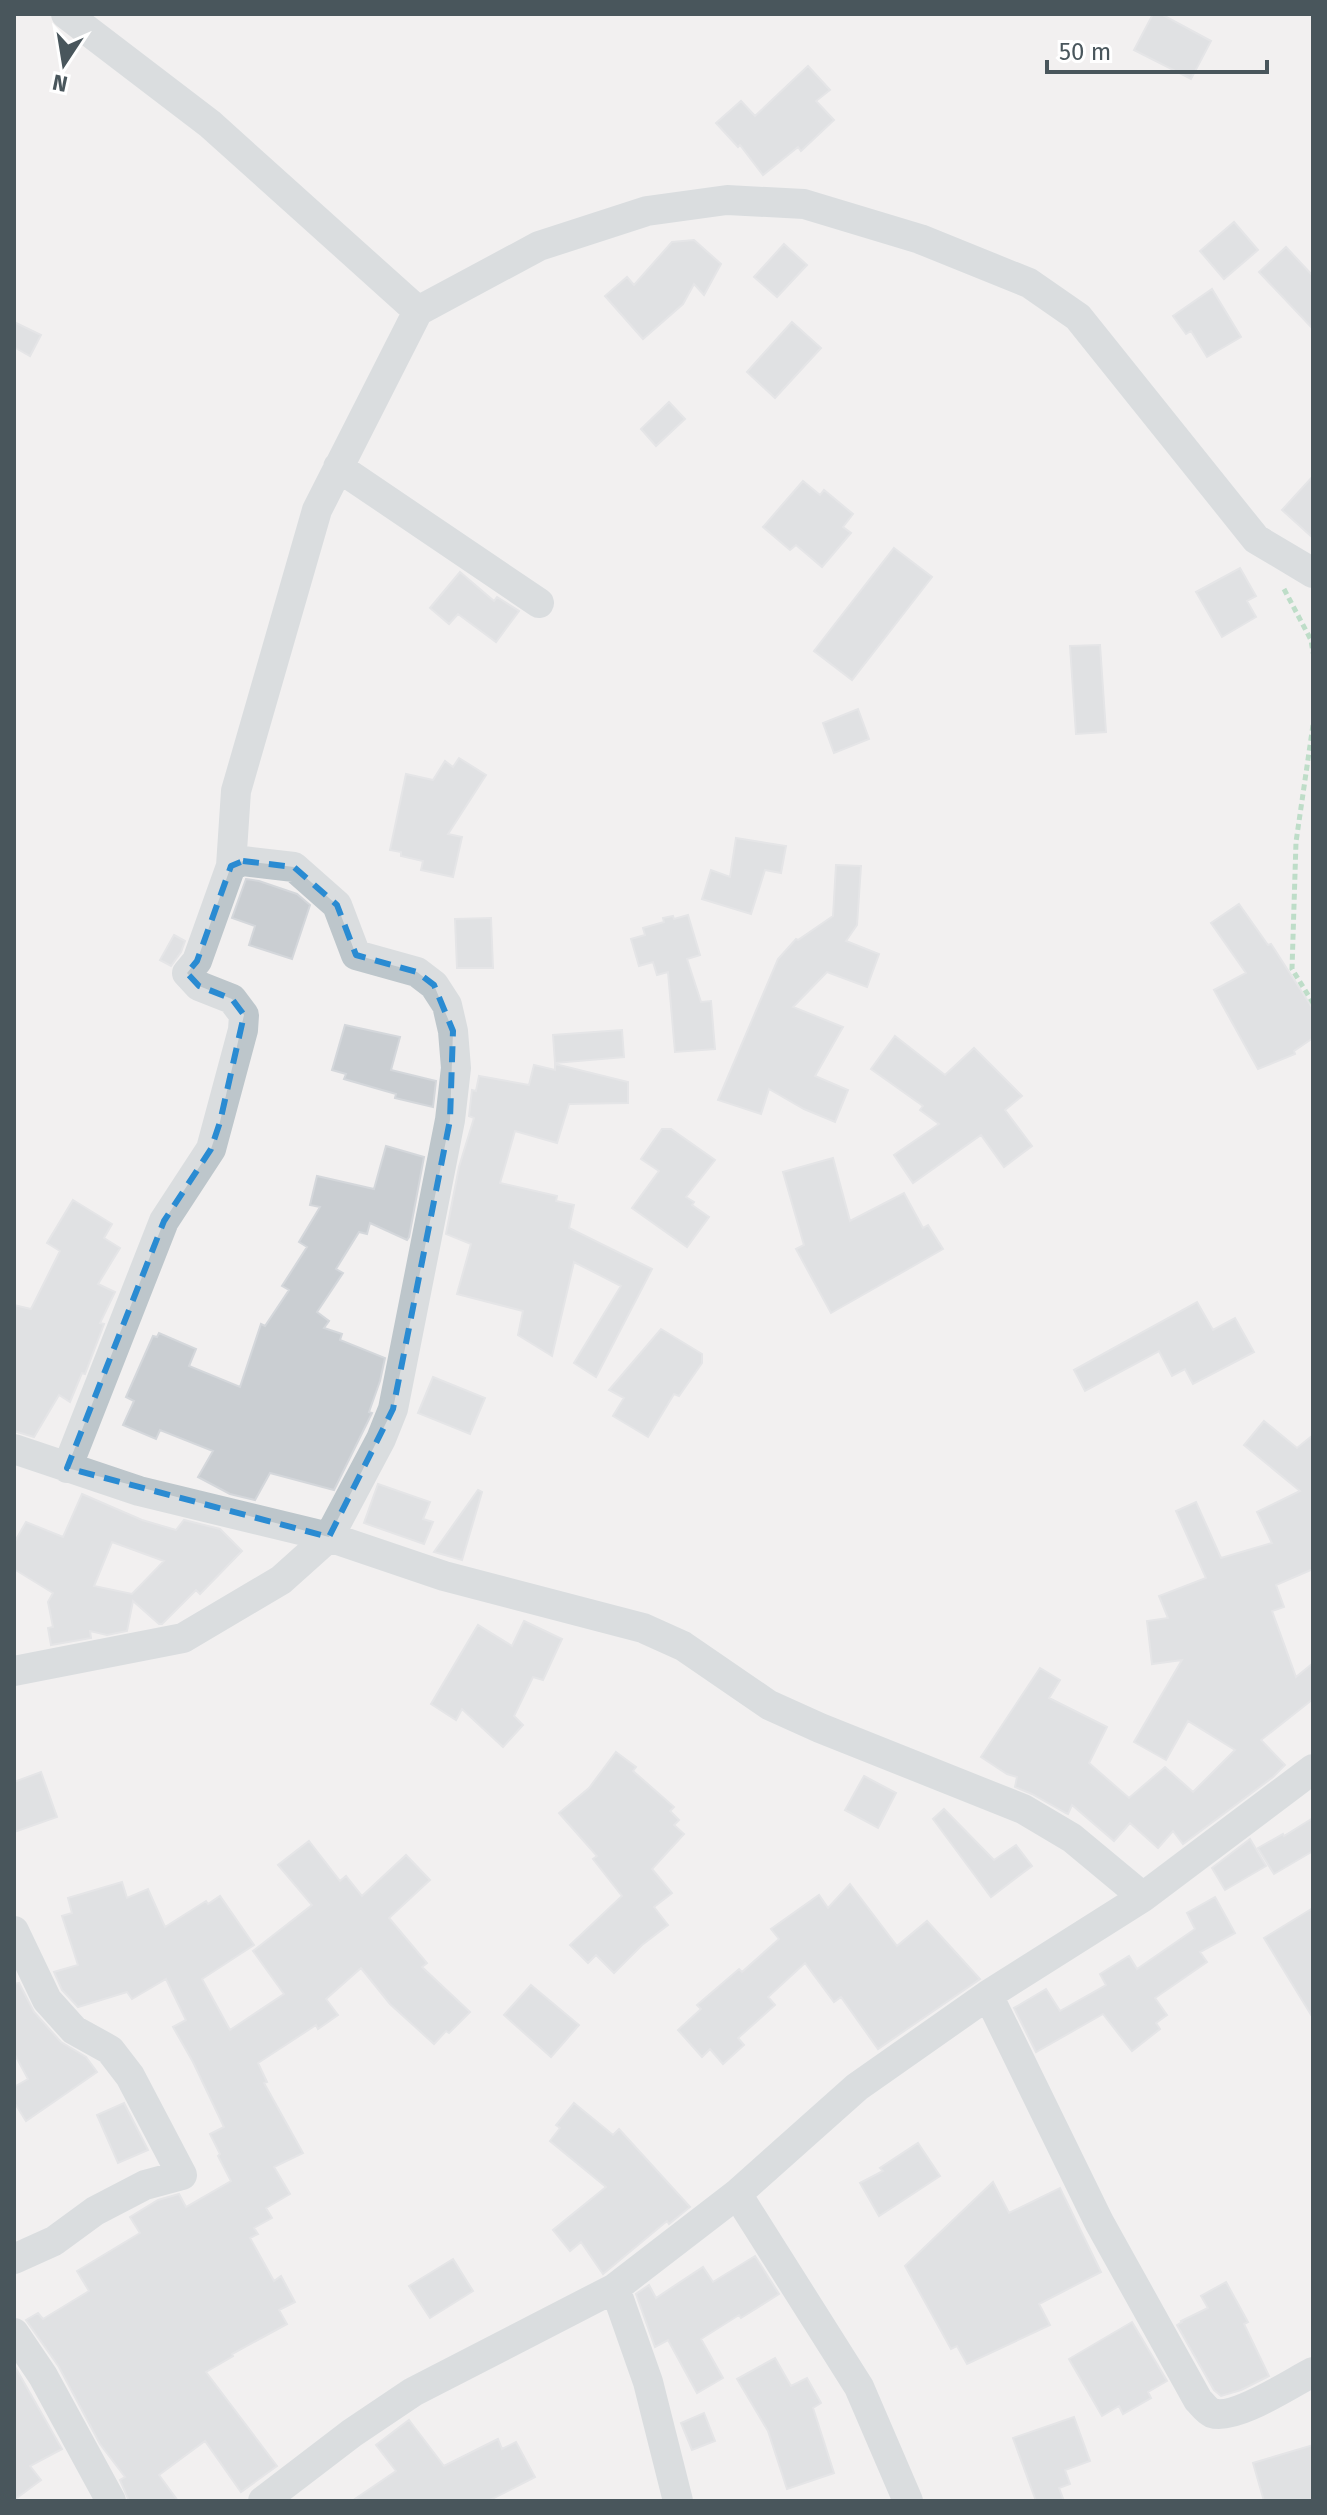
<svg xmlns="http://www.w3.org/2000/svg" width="1327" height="2515" viewBox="0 0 1327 2515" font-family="'Fira Sans',sans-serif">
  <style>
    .building { fill: #caced2; stroke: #d4d7db; stroke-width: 2; fill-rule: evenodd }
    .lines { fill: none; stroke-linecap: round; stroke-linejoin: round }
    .path { stroke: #7ec698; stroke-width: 5; stroke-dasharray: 6 4; stroke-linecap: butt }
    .street { stroke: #bdc6cb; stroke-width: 30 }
    .marked { fill: none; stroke: #2a8bd2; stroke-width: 6; stroke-dasharray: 16 10; stroke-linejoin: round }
  </style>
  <rect width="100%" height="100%" fill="#f2f0f0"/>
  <path class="building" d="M1153,14H1161L1211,41L1191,79L1134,50Z
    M808,66L830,90L816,101L834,120L801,151L798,147L763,175L740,145L738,147L716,123L741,101L755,116Z
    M1234,222L1258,250L1224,279L1200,251Z
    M694,240L721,264L704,295L694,284L683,304L643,339L605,296L627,277L634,285L672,242Z
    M784,244L807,265L777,297L754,277Z
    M1286,247L1313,276V329L1259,272Z
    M1212,289L1241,337L1207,357L1191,331L1186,334L1173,316Z
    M14,322L41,335L30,356L14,347Z
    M792,322L821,348L775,398L747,372Z
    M669,402L685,419L656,446L641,429Z
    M1313,476V538L1282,510Z
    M803,481L820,495L824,490L853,514L843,527L851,533L822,567L796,545L790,550L763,527Z
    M894,548L932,577L852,680L814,651Z
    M1240,568L1256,596L1247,601L1256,617L1222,637L1196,592Z
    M460,572L494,601L497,597L519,611L496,642L458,614L449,624L430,608Z
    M1100,645L1106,732L1076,734L1070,646Z
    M858,709L869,739L834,753L823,723Z
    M459,758L486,775L448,834L462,837L453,877L421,870L423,861L401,856V852L390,850L406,774L433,780L445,761L453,767Z
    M736,838L786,846L781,873L765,870L751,914L702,899L711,870L730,877Z
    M836,865L861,866L857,925L846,941L879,954L867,987L827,972L793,1007L843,1027L815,1076L848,1090L835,1122L804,1109L769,1089L761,1114L718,1100L778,959L796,939L798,940L833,916Z
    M246,879L259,881L297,894L310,905L292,959L249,945L255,926L232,918Z
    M1239,904L1268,945L1271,944L1313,1009V1038L1294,1051L1295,1054L1258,1069L1214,990L1246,973L1211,923Z
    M688,915L700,955L687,959L701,1002L711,1001L715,1049L675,1052L668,972L657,975L653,962L639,966L631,939L645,935L643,928L664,922L663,918L673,916L674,919Z
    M491,918L493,968H457L455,919Z
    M174,935L185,941L181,952L171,966L160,960Z
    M345,1025L400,1037L391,1070L436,1081L433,1107L395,1098L396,1094L344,1079L346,1074L332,1070Z
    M622,1030L624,1057L555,1063L553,1035Z
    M895,1036L945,1075L974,1048L1022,1096L1005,1110L1032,1146L1004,1167L981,1135L913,1183L894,1155L939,1124L920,1110L923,1106L871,1069Z
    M555,1064L628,1082V1103L569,1104L557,1143L515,1131L500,1183L557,1196L556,1201L574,1205L569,1228L652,1269L596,1377L574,1363L621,1286L574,1262L552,1356L518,1335L523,1311L457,1294L471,1244L446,1234L459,1167L474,1118L469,1116L472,1090L476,1091L479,1076L529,1085L534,1065L555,1070Z
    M662,1129H671L715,1160L686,1197L694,1202L692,1205L709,1217L687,1247L632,1208L659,1171L641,1159Z
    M386,1146L424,1157L409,1237L407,1240L370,1223L367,1234L359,1232L336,1269L343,1273L317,1312L329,1321L324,1328L342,1334L340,1340L385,1358L380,1381L369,1412L372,1413L334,1490L270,1473L255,1500L230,1494L198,1477L213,1451L160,1430L156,1439L123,1425L134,1401L126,1397L153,1336L157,1337L159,1333L196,1349L189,1366L240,1387L261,1324L265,1326L289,1290L282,1286L307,1247L299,1242L320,1207L310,1205L317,1176L374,1189Z
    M833,1158L850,1221L904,1193L923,1228L928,1225L943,1249L831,1313L796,1249L804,1245L783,1172Z
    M73,1200L112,1224L104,1238L120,1248L98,1284L115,1292L100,1323L104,1324L85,1374L82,1373L70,1402L59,1395L34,1437L14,1431V1305L31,1309L60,1251L47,1243Z
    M1197,1302L1213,1330L1235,1318L1254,1352L1193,1384L1185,1369L1172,1376L1159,1351L1085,1391L1074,1370Z
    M661,1329L702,1354V1363L679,1396L674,1394L648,1437L613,1416L624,1398L609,1390Z
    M433,1377L485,1398L470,1434L418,1413Z
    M1264,1421L1297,1448L1313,1435V1569L1276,1585L1284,1607L1272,1611L1296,1677L1313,1663V1699L1261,1740L1285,1765L1273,1777L1183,1844L1173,1831L1158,1848L1130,1823L1114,1841L1072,1805L1068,1814L1066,1813L1032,1794L1015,1787L1017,1777L1007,1774L981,1757L1040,1668L1060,1680L1049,1698L1107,1727L1089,1763L1129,1798L1165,1767L1193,1792L1235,1750L1188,1721L1166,1760L1134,1742L1182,1660L1152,1664L1147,1621L1168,1618L1159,1596L1206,1578L1176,1511L1196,1502L1221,1558L1272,1543L1257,1512L1300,1491L1244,1445Z
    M378,1484L430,1502L423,1519L433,1522L424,1544L364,1523Z
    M478,1490L482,1492L462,1560L434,1552Z
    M82,1494L142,1520L176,1530L184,1520L220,1529L242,1551L200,1594L196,1590L162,1624H159L133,1601L127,1631L107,1635L90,1631L91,1638L51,1645L48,1628L53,1627L48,1602L53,1593L14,1569V1543L26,1522L63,1537ZM112,1542L164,1561L132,1594L94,1586Z
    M524,1621L562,1639L543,1680L533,1677L514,1716L523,1725L503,1747L462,1709L456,1720L431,1704L478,1625L512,1646Z
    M616,1752L636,1767L633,1771L674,1807L670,1811L679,1820L674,1825L684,1834L652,1869L672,1893L654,1907L668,1925L642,1945L614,1973L596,1955L588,1963L570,1945L622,1896L593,1859L597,1856L559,1813L589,1788Z
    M41,1772L57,1817L14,1832V1782Z
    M864,1776L896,1793L878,1828L845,1810Z
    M944,1809L994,1860L1016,1845L1032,1866L991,1897L933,1819Z
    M1313,1818V1851L1274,1874L1258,1848L1283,1834L1284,1836Z
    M1250,1839L1266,1866L1225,1890L1212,1868Z
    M309,1841L340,1881L346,1876L362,1896L406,1855L430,1880L389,1918L427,1963L422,1967L470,2012L449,2033L446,2031L434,2044L390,2004L361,1968L326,1999L338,2015L318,2029L316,2025L258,2063L267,2082L264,2083L303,2153L274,2167L290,2194L266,2208L272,2218L254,2228L258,2234L250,2238L274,2281L281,2276L295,2302L279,2310L287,2324L232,2354L233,2356L206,2372L277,2466L241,2492L205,2441L159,2475L178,2501H129L120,2480L125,2477L100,2444L59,2367L26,2320L38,2313L43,2319L89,2291L77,2271L140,2233L130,2217L158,2200L179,2194L186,2207L231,2181L218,2156L220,2154L210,2134L224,2127L193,2062L173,2027L186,2020L166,1979L132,1999L127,1992L78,2007L62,1990L54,1972L78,1965L62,1916L72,1913L68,1898L122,1882L127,1898L148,1889L165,1927L206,1901L208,1904L220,1896L254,1945L202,1979L230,2030L284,1994L253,1951L312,1905L278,1865Z
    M850,1884L897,1946L927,1921L980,1979L878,2049L841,1997L834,2002L805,1963L768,1997L775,2005L738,2038L744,2045L723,2064L710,2049L702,2057L678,2030L701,2009L697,2005L739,1969L742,1972L779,1939L771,1929L819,1895L828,1908Z
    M1215,1897L1235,1933L1200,1952L1207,1962L1155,1998L1167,2015L1156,2023L1160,2029L1132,2051L1103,2014L1036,2052L1014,2008L1046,1989L1060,2011L1106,1985L1100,1974L1129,1956L1137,1969L1195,1929L1187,1913Z
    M1313,1908V2018L1264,1938Z
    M19,1983L34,2012L61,2042L86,2057L97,2072L26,2121L14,2102V2087L28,2079L14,2053V1984Z
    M531,1985L579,2025L551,2057L504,2015Z
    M124,2103L148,2150L118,2163L97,2115Z
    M574,2103L613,2135L619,2129L690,2207L669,2224L667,2221L603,2274L581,2242L570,2251L553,2230L606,2187L550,2141L560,2128L556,2125Z
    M918,2143L940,2176L879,2216L860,2183L883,2171L880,2168Z
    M993,2182L1009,2213L1060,2188L1101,2272L1039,2304L1050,2325L967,2364L957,2346L951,2349L905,2266Z
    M755,2256L779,2294L741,2318L739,2315L701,2339L723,2378L697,2393L668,2340L655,2347L636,2294L649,2285L656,2298L703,2267L713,2282Z
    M453,2259L473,2291L430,2318L409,2286Z
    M1226,2282L1248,2322L1244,2324L1269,2376L1241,2390L1221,2396L1214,2390L1177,2325L1182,2322L1181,2321L1208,2308L1201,2296Z
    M1132,2322L1167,2381L1148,2392L1151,2398L1123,2414L1119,2406L1102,2416L1069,2359Z
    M775,2358L791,2386L807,2378L821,2403L813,2408L834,2473L787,2489L768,2431L737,2379Z
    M14,2365L62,2449L30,2466L41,2480L14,2500Z
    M704,2413L715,2441L692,2450L681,2423Z
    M1074,2417L1090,2461L1065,2470L1070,2484L1059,2488L1064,2501H1036L1013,2438Z
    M409,2420L444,2466L498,2439L502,2449L516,2442L535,2477L488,2501H352L396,2471L376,2445Z
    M1313,2445V2501H1264L1253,2463Z"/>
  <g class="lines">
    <path class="path" d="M1284,589L1311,640L1313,653
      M1313,725L1296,842L1292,969L1313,1003"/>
    <path class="street" d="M66,14L210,124L418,311
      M338,467L539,603
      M14,1449L139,1491L329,1537L444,1576L643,1628L683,1646L769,1705L820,1728L1023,1809L1072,1838L1143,1897
      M67,1468L164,1221L211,1149L243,1030L244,1015L232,999L199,986L187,973L197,961L231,866L236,791L317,510L418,311L539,246L647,211L727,200L804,204L920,239L1029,283L1078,317L1256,539L1313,573
      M14,1671L183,1638L281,1580L329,1537L381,1439L393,1409L450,1120L456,1068L453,1031L447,1005L434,985L417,972L356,955L337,905L294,867L243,861L231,866
      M14,1931L47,2000L74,2030L110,2050L130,2076L182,2175L145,2185L95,2211L54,2241L14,2259
      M988,1995L1099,2222L1198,2400C1203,2405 1206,2410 1212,2413C1235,2421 1291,2383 1313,2372
      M737,2194L859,2387L908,2501
      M615,2288L648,2382L678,2501
      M14,2333L43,2376L111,2501
      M263,2501L352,2433L413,2392L615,2288L737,2194L857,2087L988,1995L1143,1897L1313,1769"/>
  </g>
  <path d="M0 0H1327V2515H0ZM243,861L294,867L337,905L356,955L417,972L434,985L453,1031L450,1120L393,1409L329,1537L67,1468L164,1221L211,1149L220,1122L244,1015L232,999L199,986L187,973L197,961L231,866Z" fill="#f2f0f0" fill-opacity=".55" fill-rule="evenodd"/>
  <path class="marked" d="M243,861L294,867L337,905L356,955L417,972L434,985L453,1031L450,1120L393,1409L329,1537L67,1468L164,1221L211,1149L220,1122L244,1015L232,999L199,986L187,973L197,961L231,866Z"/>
  <rect width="1327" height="2515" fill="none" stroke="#49565c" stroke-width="32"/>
  <g transform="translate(64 64) rotate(192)" stroke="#ffffff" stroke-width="6" paint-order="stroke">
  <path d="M0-6L14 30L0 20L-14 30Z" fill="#49565c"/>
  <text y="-12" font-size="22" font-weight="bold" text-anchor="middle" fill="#49565c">N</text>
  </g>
  <path d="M1047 60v12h220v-12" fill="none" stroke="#49565c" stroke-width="4"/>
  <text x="1059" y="60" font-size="24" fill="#49565c" stroke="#ffffff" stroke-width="6" paint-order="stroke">50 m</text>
</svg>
